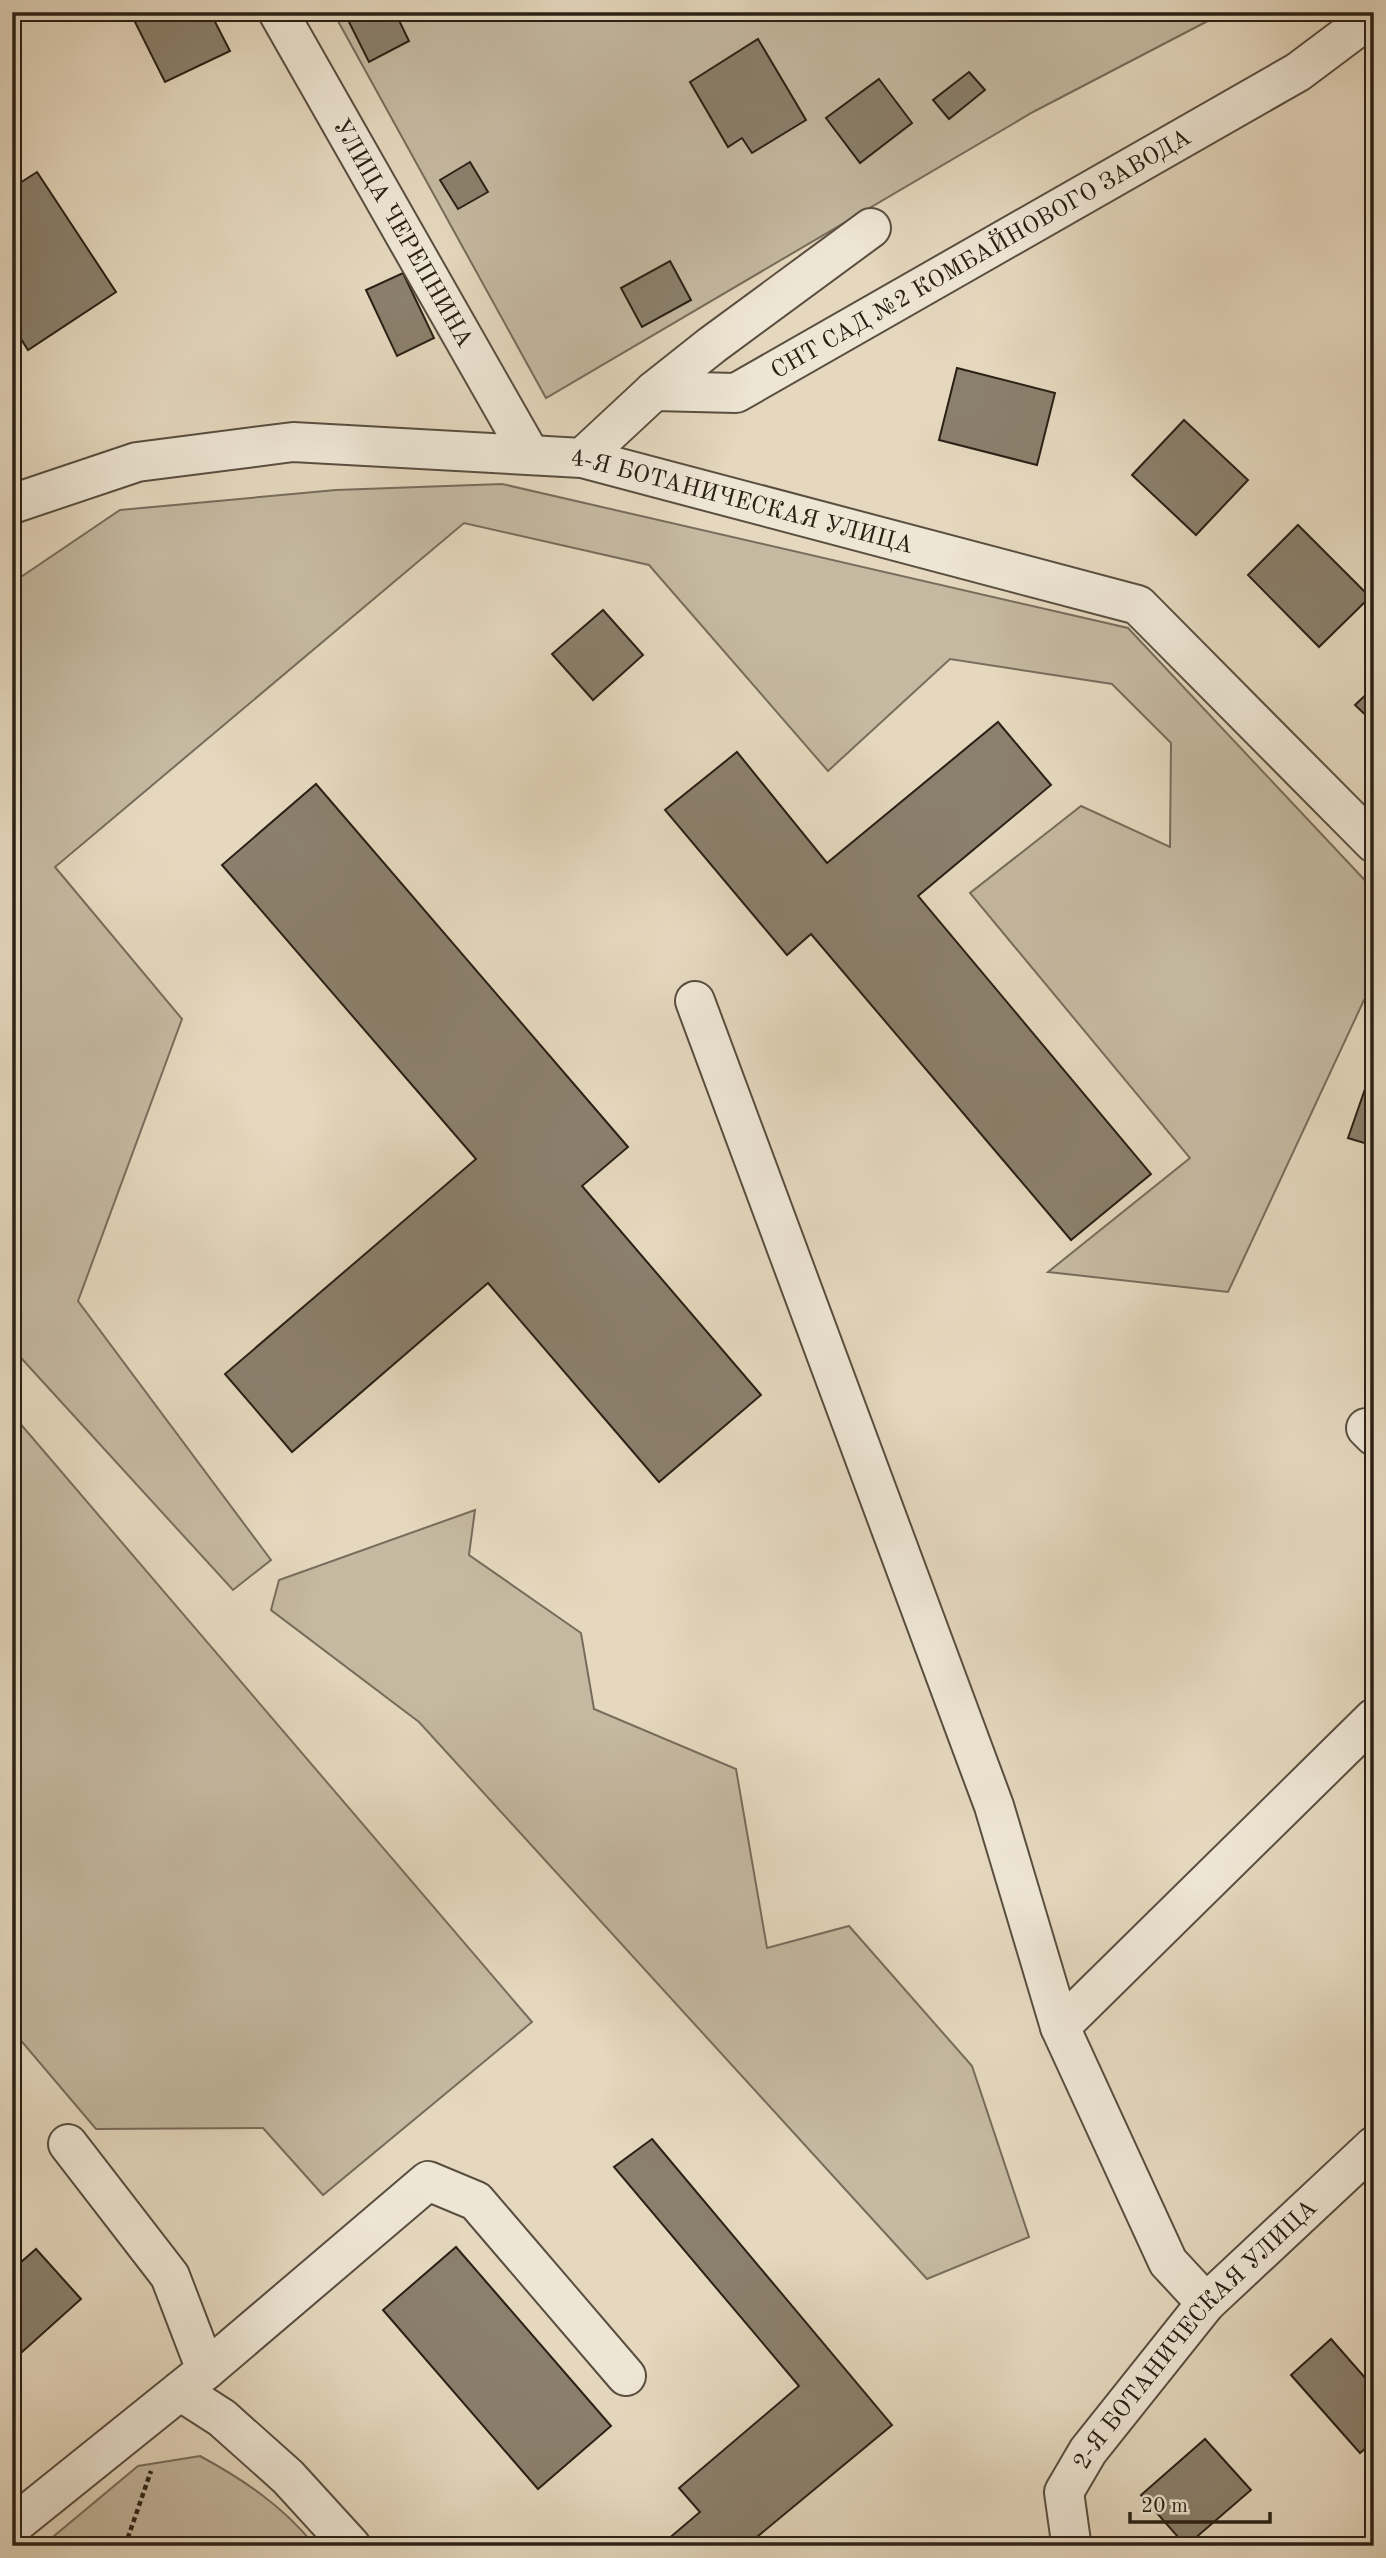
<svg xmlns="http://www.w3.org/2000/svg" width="1386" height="2558" viewBox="0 0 1386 2558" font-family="'Old Standard TT',serif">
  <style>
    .green { fill: #c5b9a1; stroke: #786c5c; stroke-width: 2 }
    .building { fill: #8b806d; stroke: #2a2016; stroke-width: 2 }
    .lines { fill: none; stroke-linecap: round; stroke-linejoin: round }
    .minor-casing { stroke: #594e40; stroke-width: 42 }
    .path { stroke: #2a2016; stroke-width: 4.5; stroke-dasharray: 5 3.5; stroke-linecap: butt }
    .minor { stroke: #eee6d5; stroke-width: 38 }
    .labels { text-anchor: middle; stroke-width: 7; stroke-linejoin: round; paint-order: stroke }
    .street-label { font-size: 24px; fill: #2a2016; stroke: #eee6d5 }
  </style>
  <rect width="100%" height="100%" fill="#e5d8be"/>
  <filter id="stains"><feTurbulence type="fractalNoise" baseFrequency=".00286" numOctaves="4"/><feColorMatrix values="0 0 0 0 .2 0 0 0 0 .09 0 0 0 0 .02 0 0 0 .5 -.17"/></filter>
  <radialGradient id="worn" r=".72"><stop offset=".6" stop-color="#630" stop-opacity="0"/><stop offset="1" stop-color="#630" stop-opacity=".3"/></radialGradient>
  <path class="green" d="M333,12H1225L1033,112L546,398Z
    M502,484L1128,628L1374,890V1002L1364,1000L1228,1292L1048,1272L1190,1158L970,893L1081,806L1170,847L1171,743L1112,684L950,659L828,771L649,565L464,523L55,867L182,1019L78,1301L271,1560L233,1590L12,1348V583L120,510L336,490Z
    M12,1414L532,2022L323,2195L263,2128L96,2129L12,2030Z
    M475,1510L469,1555L581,1633L594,1709L736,1769L767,1948L849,1926L972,2066L1029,2237L927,2279L419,1722L271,1610L279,1580Z
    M200,2456C244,2480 283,2506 315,2546H42L138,2466Z"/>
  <path class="building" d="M130,12H210L230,51L165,82Z
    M344,12H395L409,41L369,62Z
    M758,39L806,120L752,153L742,138L728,147L690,82Z
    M969,72L985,90L949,119L933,100Z
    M879,79L912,123L860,163L826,118Z
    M470,162L488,192L458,209L440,180Z
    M37,172L116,292L28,350L12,325V188Z
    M670,261L691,300L642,327L621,288Z
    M403,273L434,338L397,356L366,290Z
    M957,368L1055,393L1037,465L939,440Z
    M1184,420L1248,480L1196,535L1132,475Z
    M1298,525L1370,597L1319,647L1248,575Z
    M603,610L643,655L593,700L552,654Z
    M1374,687V723L1355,705Z
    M998,722L1051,785L918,896L1151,1174L1071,1240L811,934L787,955L665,810L737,752L827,863Z
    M316,784L628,1147L582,1186L761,1395L659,1482L488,1283L292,1452L225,1374L476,1159L222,865Z
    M1374,1063V1146L1348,1138Z
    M652,2139L892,2425L746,2546H660L700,2512L679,2488L799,2386L614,2167Z
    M456,2247L611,2426L538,2489L383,2310Z
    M36,2249L81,2299L12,2361V2270Z
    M1331,2339L1374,2388V2441L1360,2453L1291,2375Z
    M1205,2439L1251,2490L1186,2546L1141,2495Z"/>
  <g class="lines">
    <defs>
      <g id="minor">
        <path id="s1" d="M278,12L529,453"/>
        <path d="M654,391L712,345L871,228"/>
        <path id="s2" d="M582,458L654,391L736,393L1298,72L1374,15"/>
        <path id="s3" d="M12,504L137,462L293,442L582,458L1138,605L1374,843"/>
        <path d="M695,1001L994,1806L1060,2027"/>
        <path d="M1366,1428L1374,1436"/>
        <path d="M68,2144L170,2276L206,2370"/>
        <path d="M1206,2303L1168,2262L1060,2027L1374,1718"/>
        <path d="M180,2391L222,2418L288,2477L351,2546"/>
        <path d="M12,2526L206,2370L428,2181L476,2201L626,2376"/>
        <path id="s4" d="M1073,2546L1071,2542L1064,2492L1088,2451L1206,2303L1374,2146"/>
      </g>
    </defs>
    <use href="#minor" class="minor-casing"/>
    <path class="path" d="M125,2546L151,2471"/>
    <use href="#minor" class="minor"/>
  </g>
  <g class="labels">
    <g class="street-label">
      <text dy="8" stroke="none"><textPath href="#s1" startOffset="254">УЛИЦА ЧЕРЕПНИНА</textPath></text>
      <text dy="8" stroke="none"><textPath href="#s2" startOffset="462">СНТ САД №2 КОМБАЙНОВОГО ЗАВОДА</textPath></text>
      <text dy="8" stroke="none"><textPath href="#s3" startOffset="744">4-Я БОТАНИЧЕСКАЯ УЛИЦА</textPath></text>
      <text dy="8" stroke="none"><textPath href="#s4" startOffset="261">2-Я БОТАНИЧЕСКАЯ УЛИЦА</textPath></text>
    </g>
  </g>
  <rect width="1386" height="2558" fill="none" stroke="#e5d8be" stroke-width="42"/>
  <rect x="14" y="14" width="1358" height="2530" fill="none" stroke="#2a2016" stroke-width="3.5"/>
  <rect x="21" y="21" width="1344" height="2516" fill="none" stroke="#2a2016" stroke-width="2"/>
  <path d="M1130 2512v10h140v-10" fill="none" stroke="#2a2016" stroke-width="3.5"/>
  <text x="1141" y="2512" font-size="21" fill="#2a2016" stroke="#eee6d5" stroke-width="5" paint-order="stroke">20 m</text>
  <rect width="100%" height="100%" filter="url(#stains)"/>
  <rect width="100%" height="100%" fill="url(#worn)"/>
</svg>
